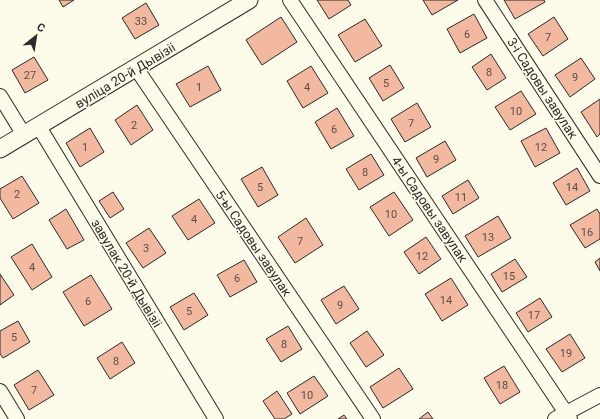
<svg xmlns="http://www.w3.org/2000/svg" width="600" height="419" viewBox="0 0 600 419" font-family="Roboto,sans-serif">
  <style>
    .building { fill: #f2b8a0; stroke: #2b2b2b }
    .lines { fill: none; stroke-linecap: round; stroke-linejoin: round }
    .minor-casing { stroke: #2b2b2b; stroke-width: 16 }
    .tertiary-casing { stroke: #2b2b2b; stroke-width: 19 }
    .minor { stroke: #fdfbea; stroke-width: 14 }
    .tertiary { stroke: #fdfbea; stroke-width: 17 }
    .labels { text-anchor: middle; stroke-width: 3; stroke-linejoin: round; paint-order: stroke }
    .number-label { font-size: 11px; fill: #5d4e48 }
    .street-label { font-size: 13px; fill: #2b2b2b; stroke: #fdfbea }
  </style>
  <rect width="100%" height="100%" fill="#fdfbea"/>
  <path class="building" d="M59,0H74L63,7Z
    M317,0H348L351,5L329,19Z
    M423,0H458L432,15Z
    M504,0H544L545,2L515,19Z
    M146,3L159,25L135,39L122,18Z
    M474,14L487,38L460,53L447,29Z
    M281,17L297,42L262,65L246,40Z
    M554,17L568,39L543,56L528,34Z
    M365,19L382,46L355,62L338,35Z
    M491,54L506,78L487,90L472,67Z
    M34,57L48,80L25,93L12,70Z
    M581,58L595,79L570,97L555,75Z
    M390,65L404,88L383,101L369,78Z
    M208,66L221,90L190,107L176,84Z
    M311,66L328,93L303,108L287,81Z
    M521,91L536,114L510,130L495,107Z
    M600,99V134L597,137L581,112Z
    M417,103L431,127L405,142L391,119Z
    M137,105L153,130L131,145L115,120Z
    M337,108L354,136L331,149L315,122Z
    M90,128L104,152L80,167L66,143Z
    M546,128L560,153L535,167L521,141Z
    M445,141L456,160L427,177L416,158Z
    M371,154L384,175L359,190L346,169Z
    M262,167L278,195L258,207L241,179Z
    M577,168L590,191L566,205L553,183Z
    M22,176L39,203L13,219L0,198V189Z
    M468,180L479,198L453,214L442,196Z
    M113,192L124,209L110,218L99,201Z
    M394,192L413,220L389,236L370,207Z
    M199,199L215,223L188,240L172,216Z
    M66,209L84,240L67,249L49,220Z
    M597,209L600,214V239L585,248L570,225Z
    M498,216L511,238L478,257L465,236Z
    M306,218L323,245L295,263L278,237Z
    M149,228L166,253L143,268L126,243Z
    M426,237L441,259L419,274L404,252Z
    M32,244L52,277L32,290L11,257Z
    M600,258V271L595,262Z
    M515,259L527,277L502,292L491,274Z
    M244,260L257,282L230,297L217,275Z
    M0,274L14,295L0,305Z
    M91,275L112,309L84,326L63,292Z
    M451,278L468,305L442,321L425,294Z
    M344,286L359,309L336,324L321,300Z
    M194,293L208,315L184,330L170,307Z
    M540,298L552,317L528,332L516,313Z
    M18,321L30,342L3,358L0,354V331Z
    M288,326L302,349L281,362L266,339Z
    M367,331L384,355L366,367L350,343Z
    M570,334L585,358L562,372L546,349Z
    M122,342L135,363L110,379L97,358Z
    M504,366L520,392L500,404L484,378Z
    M399,368L413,389L383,408L370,387Z
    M38,370L54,395L29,410L14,385Z
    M314,376L328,396L300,414L287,393Z
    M277,391L292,414L284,419H275L263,401Z
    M428,412L433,419H419Z
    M344,415L347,419H338Z"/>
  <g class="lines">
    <defs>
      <path id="minor" d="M290,0L570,419
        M485,0L600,176
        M136,68L373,419
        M0,96L24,135
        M39,127L216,419
        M0,391L17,419
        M555,419L600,395"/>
      <path id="tertiary" d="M0,149L249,0"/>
    </defs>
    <use href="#minor" class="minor-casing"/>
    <use href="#tertiary" class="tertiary-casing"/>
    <use href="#minor" class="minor"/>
    <use href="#tertiary" class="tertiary"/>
  </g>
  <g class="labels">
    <g class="number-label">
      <text x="141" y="25">33</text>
      <text x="467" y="38">6</text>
      <text x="548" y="41">7</text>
      <text x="489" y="76">8</text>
      <text x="30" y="79">27</text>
      <text x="575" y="81">9</text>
      <text x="386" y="87">5</text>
      <text x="199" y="91">1</text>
      <text x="307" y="91">4</text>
      <text x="516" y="115">10</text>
      <text x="411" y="127">7</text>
      <text x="134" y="129">2</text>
      <text x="334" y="133">6</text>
      <text x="85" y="151">1</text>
      <text x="541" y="151">12</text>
      <text x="436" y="163">9</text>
      <text x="365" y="176">8</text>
      <text x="260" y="191">5</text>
      <text x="572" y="191">14</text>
      <text x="17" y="198">2</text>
      <text x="461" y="201">11</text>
      <text x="391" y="218">10</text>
      <text x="194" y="223">4</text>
      <text x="587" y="236">16</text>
      <text x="488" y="241">13</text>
      <text x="300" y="245">7</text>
      <text x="146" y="252">3</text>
      <text x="422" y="260">12</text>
      <text x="32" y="271">4</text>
      <text x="509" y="280">15</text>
      <text x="237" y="282">6</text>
      <text x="446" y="304">14</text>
      <text x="88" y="305">6</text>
      <text x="340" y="309">9</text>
      <text x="189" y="315">5</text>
      <text x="534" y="319">17</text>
      <text x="14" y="341">5</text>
      <text x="284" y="348">8</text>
      <text x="566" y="357">19</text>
      <text x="116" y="365">8</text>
      <text x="502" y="389">18</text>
      <text x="34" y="394">7</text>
      <text x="307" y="399">10</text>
    </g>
    <g class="street-label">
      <text transform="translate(125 75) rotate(-31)" y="5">вуліца 20-й Дывізіі</text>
      <text transform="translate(543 88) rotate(57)" y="5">3-і Садовы завулак</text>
      <text transform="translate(430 209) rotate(56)" y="5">4-ы Садовы завулак</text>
      <text transform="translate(254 243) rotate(56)" y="5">5-ы Садовы завулак</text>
      <text transform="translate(127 273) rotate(59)" y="5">завулак 20-й Дывізіі</text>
    </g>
  </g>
  <g transform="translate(36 36) rotate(30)" stroke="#fdfbea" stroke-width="3" paint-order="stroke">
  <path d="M0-3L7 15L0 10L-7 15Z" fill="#2b2b2b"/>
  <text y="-6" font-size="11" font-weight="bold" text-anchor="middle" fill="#2b2b2b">С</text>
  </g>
</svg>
